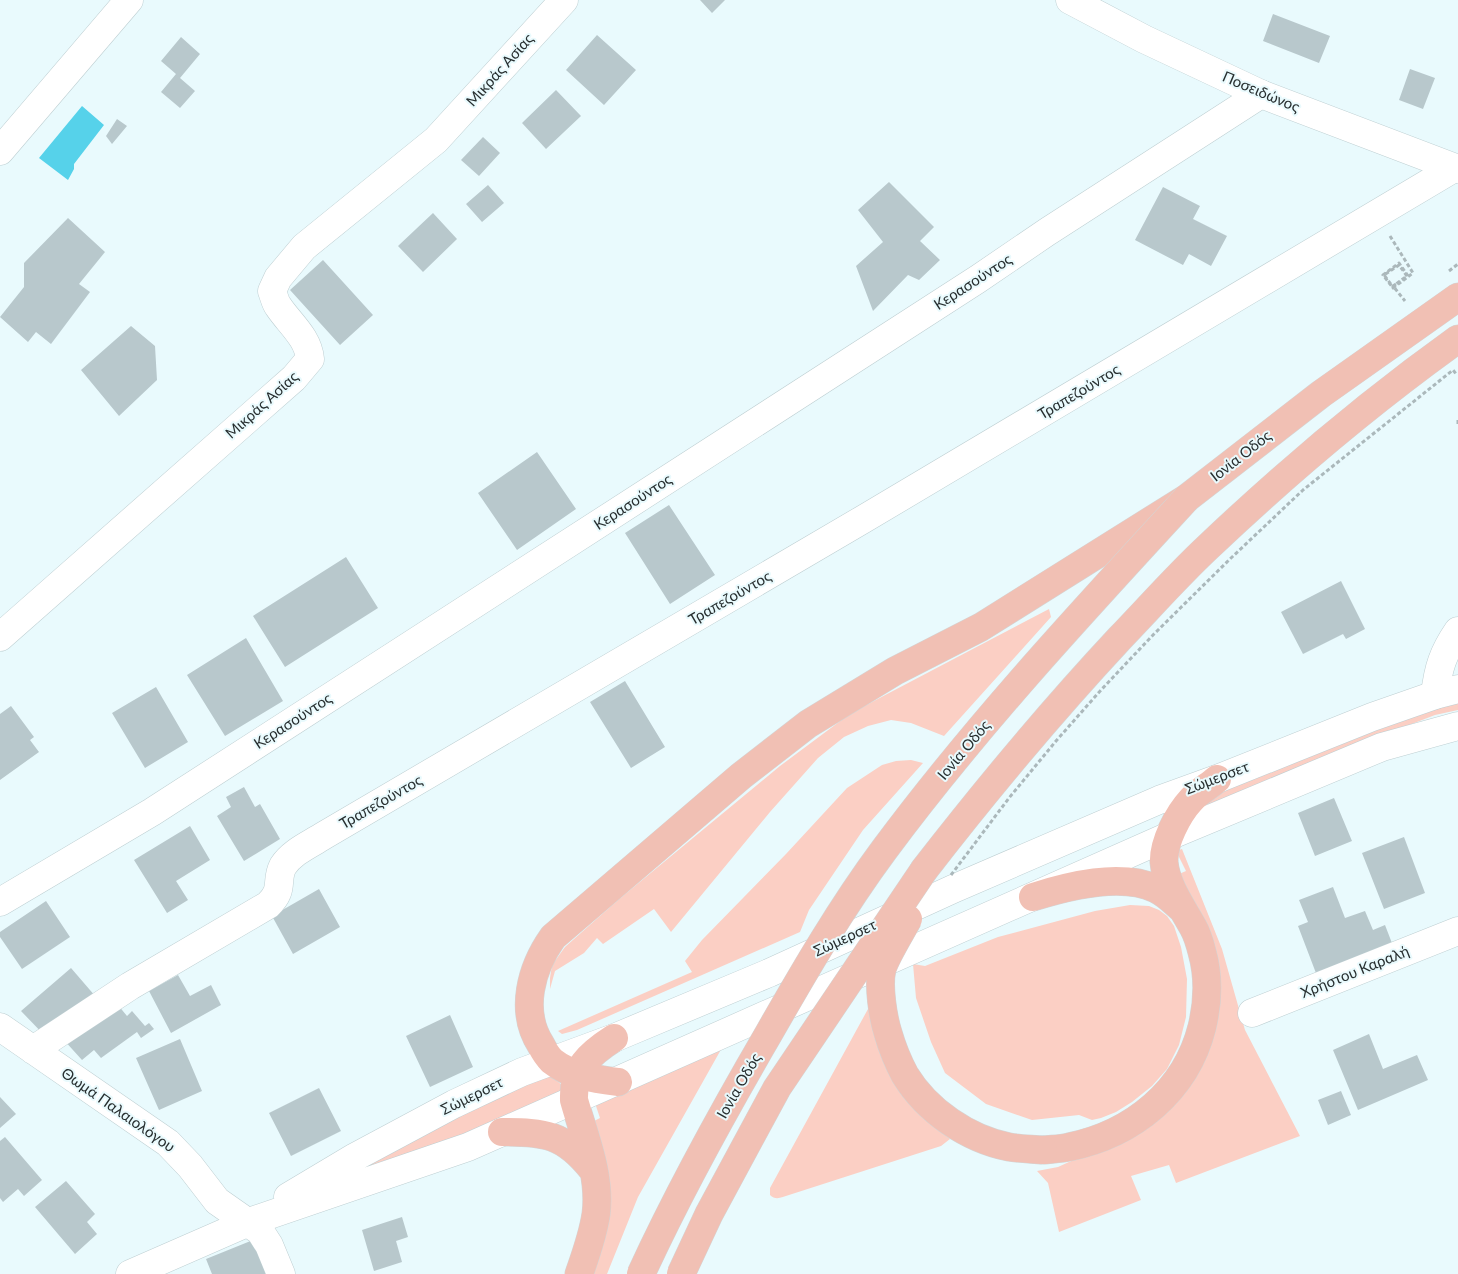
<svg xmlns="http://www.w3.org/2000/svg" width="1458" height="1274" viewBox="0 0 1458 1274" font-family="Lato,sans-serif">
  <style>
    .green { fill: #fbcfc4 }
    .water { fill: #56d2ea }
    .building { fill: #b8c8cc }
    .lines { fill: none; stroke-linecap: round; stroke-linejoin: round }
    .minor-casing { stroke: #becfd2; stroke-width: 29 }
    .tertiary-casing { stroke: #becfd2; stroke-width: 29 }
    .motorway-casing { stroke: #d4d5d5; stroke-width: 29 }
    .path { stroke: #abb8bb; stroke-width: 3; stroke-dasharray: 4 2.5; stroke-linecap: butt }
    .minor { stroke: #fff; stroke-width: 28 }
    .tertiary { stroke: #fff; stroke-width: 28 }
    .motorway { stroke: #f1c0b4; stroke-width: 28 }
    .motorway-bridge-casing { stroke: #d4d5d5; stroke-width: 29; stroke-linecap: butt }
    .path-bridge { stroke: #abb8bb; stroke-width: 3; stroke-dasharray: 4 2.5; stroke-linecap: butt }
    .motorway-bridge { stroke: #f1c0b4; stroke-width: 28 }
    .labels { text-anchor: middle; stroke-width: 4; stroke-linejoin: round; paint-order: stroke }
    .street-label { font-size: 15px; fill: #272e2f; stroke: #e9fafd }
  </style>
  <rect width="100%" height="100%" fill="#e9fafd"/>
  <path class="green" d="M1049,609L1051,617L944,736L911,723L891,720L868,726L844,737L818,758L770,812L671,932L654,909L603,944L597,938L584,953L555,971L550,989V978L552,965L565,947L618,900L780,766L851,713Z
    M1458,698V710L1435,715L1272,778L1201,809L1199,798Z
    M911,760L923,763L863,830L809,910L800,932L577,1030L562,1034L558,1031L692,972L685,961L702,940L786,854L847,788L882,765L896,761Z
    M1182,849L1222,949L1245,1030L1300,1136L1176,1183L1169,1165L1131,1176L1141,1200L1059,1232L1048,1183L1037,1171L1058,1167L1137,1131L1213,1020L1179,874L1186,871L1176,851Z
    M1130,905L1149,906L1159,910L1167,916L1174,926L1181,947L1187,979L1186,1017L1179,1045L1167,1069L1152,1086L1132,1102L1116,1112L1101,1118L1092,1120L1079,1115L1032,1120L986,1104L945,1073L931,1042L916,998L913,964L925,966L998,937L1095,911Z
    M868,1009H876L932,1123L950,1139L941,1146L789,1195C782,1197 776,1201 770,1195V1188Z
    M723,1046L638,1197L607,1274H586L590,1123L600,1118L595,1103Z
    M549,1074L569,1091L482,1128L372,1168L370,1163L468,1111Z"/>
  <path class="water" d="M82,106L104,125L74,164V169L68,180L39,158Z"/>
  <path class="building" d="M700,0H725L712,13Z
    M1273,14L1330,36L1319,63L1263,41Z
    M597,35L636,70L604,105L566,70Z
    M181,37L200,54L180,78L195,91L180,108L161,92L176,74L161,61Z
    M1410,69L1435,78L1423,109L1399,100Z
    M556,90L581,116L546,149L522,123Z
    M117,119L127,126L112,144L106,136Z
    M483,137L500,153L479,176L461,160Z
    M889,182L934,227L920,241L940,260L919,280L908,275L873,311L856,266L883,242L858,210Z
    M488,185L504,203L482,222L466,204Z
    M1163,187L1200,206L1193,219L1227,236L1211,266L1189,254L1183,265L1135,240Z
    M433,213L457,239L423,272L398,246Z
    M68,218L105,252L79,284L90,292L51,344L36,332L28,342L0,317L24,287V263Z
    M323,260L373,315L340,345L290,290Z
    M131,326L155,346L157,380L119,416L81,370Z
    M537,452L576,509L517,550L478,493Z
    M669,505L715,575L670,604L625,533Z
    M346,557L378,608L285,667L253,616Z
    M1341,581L1365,629L1346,639L1343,634L1303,654L1281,612Z
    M246,638L283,701L225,736L187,675Z
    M625,681L665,747L631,768L590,702Z
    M156,687L188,742L145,768L112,713Z
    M11,706L34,737L30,740L39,752L0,780V714Z
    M244,787L255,807L260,804L280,839L244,861L217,816L231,807L226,797Z
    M1334,798L1352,841L1315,856L1298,813Z
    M190,826L210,860L176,881L188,900L167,913L134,860Z
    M1404,837L1425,893L1384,909L1362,853Z
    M1333,887L1345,918L1365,911L1373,930L1385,925L1395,951L1319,981L1298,926L1308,922L1299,900Z
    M319,889L340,927L293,954L272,916Z
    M46,901L70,937L22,969L0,937V932Z
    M71,968L96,997L48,1039L21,1011Z
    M178,975L190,996L211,985L221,1005L171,1033L149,991Z
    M113,999L127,1016L132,1011L145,1026L149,1023L154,1029L141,1038L137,1032L101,1058L94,1050L82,1060L63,1039Z
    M450,1015L473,1067L430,1087L406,1036Z
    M1369,1034L1383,1069L1417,1055L1428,1080L1358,1110L1333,1050Z
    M180,1039L202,1091L159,1110L136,1058Z
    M319,1088L341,1131L291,1156L269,1113Z
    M1341,1091L1351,1115L1328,1125L1318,1100Z
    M0,1097L16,1114L0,1128Z
    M5,1137L42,1180L24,1196L18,1189L3,1202L0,1198V1141Z
    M66,1181L95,1214L87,1222L97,1234L75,1254L35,1207Z
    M402,1217L408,1237L396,1241L402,1262L374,1271L362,1230Z
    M253,1240L266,1274H212L206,1259Z"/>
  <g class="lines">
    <defs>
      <path id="minor" d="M0,151L129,0
        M0,637L294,378L310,359C308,337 289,323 278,306C275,302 274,296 272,291L278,278L304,247L436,140L564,0
        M1435,695C1438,668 1443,653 1458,631
        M0,902L152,812L978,279L1047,232L1261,94
        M1252,1013L1458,931
        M0,1027L168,1143L190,1166L217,1201L260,1231L269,1245L281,1274
        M33,1050L130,986L268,905C285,889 275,881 283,866C292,852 309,845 323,836L862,520L1454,168"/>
      <path id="tertiary" d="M1070,0L1144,39L1261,94L1458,169
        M288,1197L355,1157L454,1104L522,1072L614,1038L769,973L953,889L1159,800L1217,779L1372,717L1435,695L1458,689
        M130,1274L249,1222L468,1147L1169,836L1382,747L1458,726"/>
      <path id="motorway" d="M924,870C986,790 1051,712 1120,638C1149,608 1177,576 1207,548C1286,473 1370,402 1458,339
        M1033,897C1068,886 1121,872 1156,889C1165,893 1173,901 1181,908
        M618,1082C595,1079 571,1076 552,1061C548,1057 544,1051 541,1045C519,1011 531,968 553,937L741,776L808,724L895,671L981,627L1187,498L1321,394L1458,297
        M502,1132C545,1132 564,1134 592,1169
        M1043,1150C1051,1149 1061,1149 1069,1147C1133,1134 1186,1091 1202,1027C1208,1002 1209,977 1202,952C1200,944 1197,934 1193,927C1182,907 1166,885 1164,862C1163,843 1178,814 1191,800C1198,792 1209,786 1217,779
        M579,1274C586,1254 593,1235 596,1214C601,1175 584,1136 574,1100C573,1068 589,1054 614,1038"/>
    </defs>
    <use href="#minor" class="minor-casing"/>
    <use href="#tertiary" class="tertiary-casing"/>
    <use href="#motorway" class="motorway-casing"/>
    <path class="path" d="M1390,236L1413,273L1393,288L1383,275L1399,263L1408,276L1393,287L1384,275L1399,265L1407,276L1396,284
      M1449,271L1458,264
      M1458,420V425"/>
    <use href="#minor" class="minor"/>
    <use href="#tertiary" class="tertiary"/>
    <use href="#motorway" class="motorway"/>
    <defs>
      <path id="motorway-bridge" d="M908,919C901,932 886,956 882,969C878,986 883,1017 888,1033C892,1047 898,1062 905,1075C927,1111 968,1139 1009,1147C1020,1149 1032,1149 1043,1150
        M641,1274C679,1191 723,1112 769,1033C805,970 841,908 884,850C976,726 1082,612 1187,498
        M681,1274L709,1214L777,1088L924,870"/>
    </defs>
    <use href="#motorway-bridge" class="motorway-bridge-casing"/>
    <path class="path-bridge" d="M1396,284L1393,286L1405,301
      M951,875L1009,798L1056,741L1101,690L1153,635L1230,559L1303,490L1453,370L1457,375"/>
    <use href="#motorway-bridge" class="motorway-bridge"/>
  </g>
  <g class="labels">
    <g class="street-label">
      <text transform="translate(500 70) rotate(-48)" y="5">Μικράς Ασίας</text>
      <text transform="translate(1261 92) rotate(23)" y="5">Ποσειδώνος</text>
      <text transform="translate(973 282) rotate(-33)" y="5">Κερασούντος</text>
      <text transform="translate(1079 392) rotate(-31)" y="5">Τραπεζούντος</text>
      <text transform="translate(262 405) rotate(-42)" y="5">Μικράς Ασίας</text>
      <text transform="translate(1241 456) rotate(-38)" y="5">Ιονία Οδός</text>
      <text transform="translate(633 502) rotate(-33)" y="5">Κερασούντος</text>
      <text transform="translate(730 598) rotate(-30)" y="5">Τραπεζούντος</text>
      <text transform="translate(293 721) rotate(-33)" y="5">Κερασούντος</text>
      <text transform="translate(964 750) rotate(-50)" y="5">Ιονία Οδός</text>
      <text transform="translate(1217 778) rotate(-21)" y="5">Σώμερσετ</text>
      <text transform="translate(381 802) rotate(-30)" y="5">Τραπεζούντος</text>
      <text transform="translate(845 938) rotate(-25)" y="5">Σώμερσετ</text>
      <text transform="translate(1355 972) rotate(-22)" y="5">Χρήστου Καραλή</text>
      <text transform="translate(739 1086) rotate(-60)" y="5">Ιονία Οδός</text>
      <text transform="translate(472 1096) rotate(-26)" y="5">Σώμερσετ</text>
      <text transform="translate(118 1110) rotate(35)" y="5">Θωμά Παλαιολόγου</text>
    </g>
  </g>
</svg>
